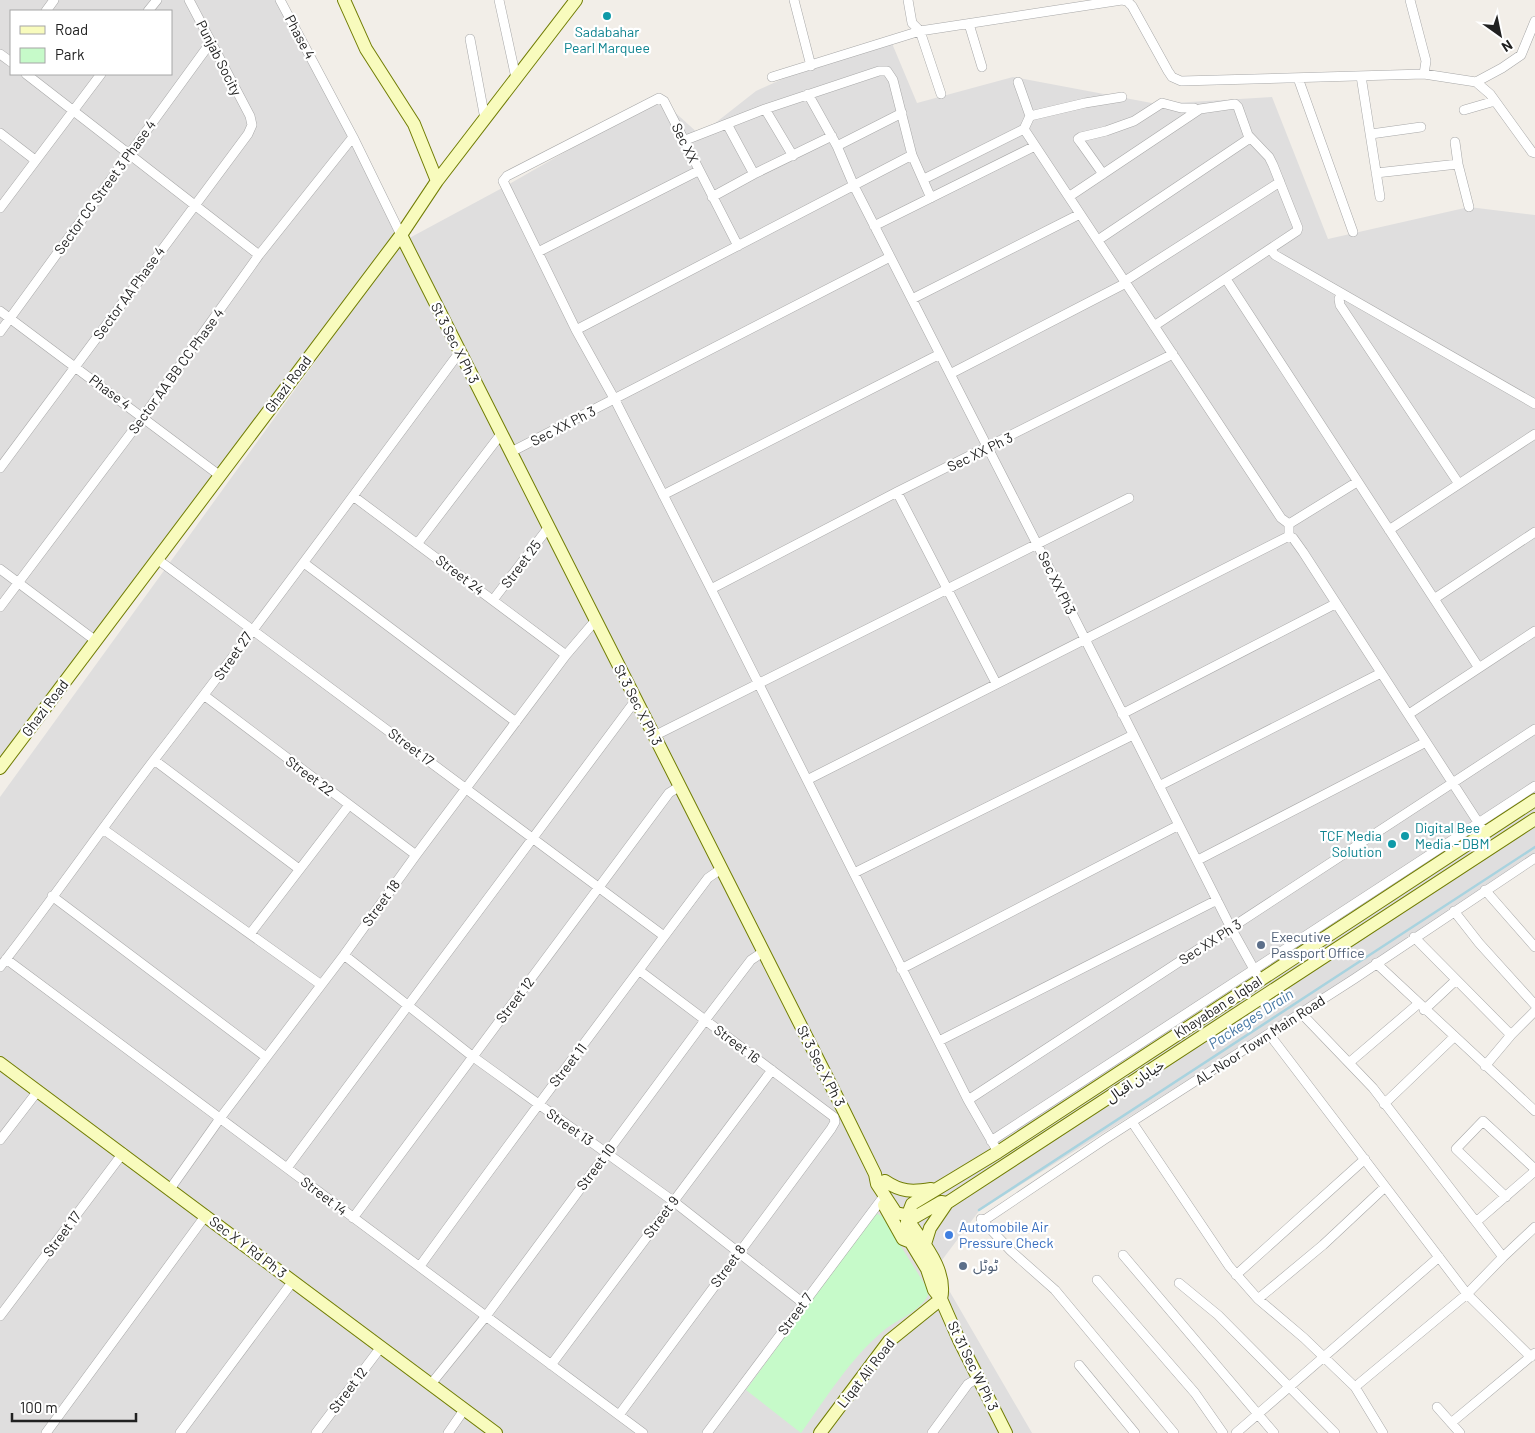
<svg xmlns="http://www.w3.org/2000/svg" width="1535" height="1433" viewBox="0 0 1535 1433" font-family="Barlow,'Noto Sans Arabic',sans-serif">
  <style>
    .residential { fill: #dfdede; fill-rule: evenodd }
    .park { fill: #c6fac9 }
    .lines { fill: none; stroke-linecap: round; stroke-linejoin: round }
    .stream { stroke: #a8d3df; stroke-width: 2.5 }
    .street-casing { stroke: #a8a8a8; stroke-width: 10 }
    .secondary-casing { stroke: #717d04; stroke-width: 14 }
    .street { stroke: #fff; stroke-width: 9 }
    .secondary { stroke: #f8fbbd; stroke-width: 12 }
    .culture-dot { fill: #0f9aa8; stroke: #fff; stroke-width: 2 }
    .service-dot { fill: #5c6f8a; stroke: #fff; stroke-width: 2 }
    .shop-dot { fill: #3f7fe0; stroke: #fff; stroke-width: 2 }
    .labels { text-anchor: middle; stroke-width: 4.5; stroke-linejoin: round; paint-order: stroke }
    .culture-label { font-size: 14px; fill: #0d838f; stroke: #fff }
    .street-label { font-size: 14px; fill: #212121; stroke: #fff }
    .service-label { font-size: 14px; fill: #4e5e75; stroke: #fff; text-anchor: start }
    .shop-label { font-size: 14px; fill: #366cbe; stroke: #fff; text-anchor: start }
    .water-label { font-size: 15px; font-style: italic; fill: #4576a3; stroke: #fff }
  </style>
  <rect width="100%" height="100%" fill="#f2eee8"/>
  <path class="residential" d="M0,0H279L402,242L504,187L659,98L700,135L756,91L811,66L891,41L917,103L1013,77L1157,104L1272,97L1328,239L1469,207L1535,215V859L1392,952L979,1211L936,1268L1032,1433H0V797L381,271L0,774ZM11,11H171V74H11Z"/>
  <path class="park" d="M875,1213L882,1216L927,1288L928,1295C921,1311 896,1320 883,1331C850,1359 826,1398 801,1433L746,1390Z"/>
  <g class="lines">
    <path class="stream" d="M979,1210L1535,847"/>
    <defs>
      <path id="street" d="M280,0L353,137L401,235
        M499,0L516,78
        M794,0L811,66
        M908,0L912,23L920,31L941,94
        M1410,0L1426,61L1424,74
        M46,11L54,0
        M148,11L157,0
        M969,24L982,67
        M470,39L485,119
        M0,54L11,62
        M26,74L259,255
        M1361,76L1380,197
        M772,77L920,31L1122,0L1127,1L1132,6L1168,71L1172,77L1181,81L1424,74L1476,82L1502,68L1521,55L1535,21
        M1298,78L1353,232
        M1476,82L1490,94L1532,152L1535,153
        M808,94L837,146L854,186L1037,544L1231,928L1260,980
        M765,109L793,156
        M1464,110L1495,101
        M1030,116L1085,103L1122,97
        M727,124L754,174
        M1024,129L1281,518L1289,524V536L1293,538L1303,552L1485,833
        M0,133L35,160
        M1371,134L1421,127
        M683,141L765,109L879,71H887L893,80L912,155L931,198
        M1455,142L1458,164
        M837,146L902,113
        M1376,173L1458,164L1469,207
        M1103,174L1081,143L1078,139L1081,137L1106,131L1134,121L1162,103L1181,108H1194L1197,111
        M924,179L1024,129L1030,116L1018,82
        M1070,196L1200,109L1235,104L1238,107L1248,135L1269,157L1273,165L1298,228L1297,231L1154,326
        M712,197L754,174L832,136
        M0,208L101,74
        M874,226L1035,146
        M1098,240L1250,138
        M738,246L664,101L659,98L507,176L503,181L576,330L615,400L711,589L968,1100L998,1152
        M1271,250L1275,255L1535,404
        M538,252L698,171
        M1226,279L1479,668
        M1125,281L1280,182
        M1341,294L1339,299L1340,305L1459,484
        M912,299L1080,214
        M0,311L219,475
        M576,330L912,155
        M0,332L211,42
        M950,374L1126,283
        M511,452L890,257
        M0,468L248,134L252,125L250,116L189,0
        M897,492L996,683
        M663,495L940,354
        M353,496L566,655
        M1289,524L1357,482
        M1389,530L1535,434
        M417,544L501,434
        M157,559L664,936
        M304,563L516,722
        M0,569L96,641
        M711,589L897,492L1173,354
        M1434,599L1535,532
        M493,600L548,528
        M0,607L143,417L259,255L353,137
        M205,696L416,855
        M1122,714L1335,604
        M1409,714L1535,631
        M654,736L1129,498
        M154,760L299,869
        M807,780L1289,536
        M1159,786L1381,673
        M103,829L320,984
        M1198,860L1426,742
        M854,873L1133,735
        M1485,890L1535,947
        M52,896L266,1057
        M1454,911L1479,943L1535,1005
        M250,934L349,805
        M1414,937L1511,1035
        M344,955L472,1056L673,1201L803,1303
        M6,959L643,1433
        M1376,963L1535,1111
        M0,967C53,899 102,828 154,760C258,626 358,489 459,353
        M901,969L1179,825
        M640,971L834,1117
        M1424,1010L1455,981
        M1301,1013L1373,1088L1503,1257L1467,1294L1355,1387
        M1269,1034L1467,1294L1531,1357
        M939,1041L1217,900
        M1350,1062L1418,1004
        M1485,1066L1511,1035L1535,1011
        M968,1100L1535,729
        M1384,1104L1454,1037
        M1132,1122L1229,1266L1258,1299L1304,1338L1355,1387L1383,1433
        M0,1140L37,1092
        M991,1141L1535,786
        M287,1168L635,701
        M170,1189L221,1117L344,955L416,855L566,655L595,621
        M1506,1197L1456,1149L1483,1121L1535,1169
        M353,1218L669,793L680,786
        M981,1219L1011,1251L1055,1290L1174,1433
        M983,1221L1105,1139L1354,979L1535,858
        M1476,1222L1535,1171
        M1123,1255L1274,1433
        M1503,1257L1535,1227
        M420,1266C514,1136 611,1007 708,878L721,869
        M1236,1275L1365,1159
        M1097,1280L1195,1393L1223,1433
        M1179,1283L1218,1315L1335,1433
        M1258,1299L1323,1245L1385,1187
        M0,1316L123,1153
        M551,1365L772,1070
        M1079,1365L1135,1433
        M431,1384L486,1316L706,1019L751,960L763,952
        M1437,1407L1460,1433
        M619,1415L831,1129L835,1122L834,1117
        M1451,1423L1535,1353
        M46,1433L206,1215
        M180,1433L293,1281
        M316,1433L381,1347
        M448,1433L464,1410
        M707,1433L884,1196
        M932,1433L968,1384L978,1378
        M1236,1433L1439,1257"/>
      <path id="secondary" d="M344,0L366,49L414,124L437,181
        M401,235L844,1111L875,1174L877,1184L896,1213L915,1217L941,1202L947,1203L1535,819
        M0,768L401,235L437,181L576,0
        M0,1063L496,1433
        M885,1181C901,1192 912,1192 931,1189
        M884,1205L903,1239L908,1241
        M906,1217C921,1241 948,1269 941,1299
        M925,1244L930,1228L947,1203
        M820,1433L889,1341L941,1299
        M1006,1433L959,1340L941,1299L934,1290L927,1269L907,1236V1217L912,1204L998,1152L1535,800"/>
    </defs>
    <use href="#street" class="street-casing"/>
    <use href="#secondary" class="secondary-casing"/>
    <use href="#street" class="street"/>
    <use href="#secondary" class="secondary"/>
  </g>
  <g class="culture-dot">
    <circle cx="607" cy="16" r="5"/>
    <circle cx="1405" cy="836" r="5"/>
    <circle cx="1392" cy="844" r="5"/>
  </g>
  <g class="service-dot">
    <circle cx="1261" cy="945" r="5"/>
    <circle cx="963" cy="1266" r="5"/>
  </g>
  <circle class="shop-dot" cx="949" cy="1235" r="5"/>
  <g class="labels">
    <g class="culture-label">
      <text x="607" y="37">Sadabahar<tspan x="607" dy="16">Pearl Marquee</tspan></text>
      <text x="1415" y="833" text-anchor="start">Digital Bee<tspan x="1415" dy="16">Media - DBM</tspan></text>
      <text x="1382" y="841" text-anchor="end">TCF Media<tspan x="1382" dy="16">Solution</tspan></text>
    </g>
    <g class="street-label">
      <text transform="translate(300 37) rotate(62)" y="5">Phase 4</text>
      <text transform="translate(219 58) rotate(63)" y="5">Punjab Socity</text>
      <text transform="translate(685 143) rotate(64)" y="5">Sec XX</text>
      <text transform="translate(105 187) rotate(-54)" y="5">Sector CC Street 3 Phase 4</text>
      <text transform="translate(129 293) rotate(-54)" y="5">Sector AA Phase 4</text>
      <text transform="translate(455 343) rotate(63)" y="5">St 3 Sec X Ph 3</text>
      <text transform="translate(176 371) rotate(-54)" y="5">Sector AA BB CC Phase 4</text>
      <text transform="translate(288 384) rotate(-53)" y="5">Ghazi Road</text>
      <text transform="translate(110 392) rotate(37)" y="5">Phase 4</text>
      <text transform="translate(563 426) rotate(-27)" y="5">Sec XX Ph 3</text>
      <text transform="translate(980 452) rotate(-26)" y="5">Sec XX Ph 3</text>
      <text transform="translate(521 564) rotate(-53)" y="5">Street 25</text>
      <text transform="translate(460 575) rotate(37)" y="5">Street 24</text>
      <text transform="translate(1057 583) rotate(64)" y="5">Sec XX Ph3</text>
      <text transform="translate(233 656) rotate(-55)" y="5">Street 27</text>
      <text transform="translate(638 705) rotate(63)" y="5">St 3 Sec X Ph 3</text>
      <text transform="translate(45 708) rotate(-53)" y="5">Ghazi Road</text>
      <text transform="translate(411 747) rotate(37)" y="5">Street 17</text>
      <text transform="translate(310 776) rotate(37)" y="5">Street 22</text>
      <text transform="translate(381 903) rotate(-54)" y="5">Street 18</text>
      <text transform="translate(1210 942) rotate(-33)" y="5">Sec XX Ph 3</text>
      <text transform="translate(515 1000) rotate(-53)" y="5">Street 12</text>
      <text transform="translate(1218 1007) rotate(-33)" y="5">Khayaban e Iqbal</text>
      <text transform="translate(1260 1040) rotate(-33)" y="5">AL-Noor Town Main Road</text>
      <text transform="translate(737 1044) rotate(37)" y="5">Street 16</text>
      <text transform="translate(568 1065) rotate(-52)" y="5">Street 11</text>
      <text transform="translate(821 1066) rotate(63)" y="5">St 3 Sec X Ph 3</text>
      <text transform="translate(1135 1081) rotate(-33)" y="5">خیابان اقبال</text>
      <text transform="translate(570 1127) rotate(35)" y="5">Street 13</text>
      <text transform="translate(596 1167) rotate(-53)" y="5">Street 10</text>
      <text transform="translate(324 1196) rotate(37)" y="5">Street 14</text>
      <text transform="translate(661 1217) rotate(-53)" y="5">Street 9</text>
      <text transform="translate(62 1234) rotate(-53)" y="5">Street 17</text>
      <text transform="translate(248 1247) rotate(37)" y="5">Sec X Y Rd Ph 3</text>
      <text transform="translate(728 1266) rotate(-54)" y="5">Street 8</text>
      <text transform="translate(795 1314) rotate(-54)" y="5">Street 7</text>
      <text transform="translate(973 1366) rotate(64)" y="5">St 31 Sec W Ph 3</text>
      <text transform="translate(866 1373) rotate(-52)" y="5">Liqat Ali Road</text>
      <text transform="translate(348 1390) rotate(-53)" y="5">Street 12</text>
    </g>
    <g class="service-label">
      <text x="1271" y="942">Executive<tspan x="1271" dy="16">Passport Office</tspan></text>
      <text x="973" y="1271">ٹوٹل</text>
    </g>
    <g class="shop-label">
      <text x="959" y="1232">Automobile Air<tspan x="959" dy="16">Pressure Check</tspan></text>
    </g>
    <g class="water-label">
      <text transform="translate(1251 1019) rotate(-33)" y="5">Packeges Drain</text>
    </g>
  </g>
  <rect x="10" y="10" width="162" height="65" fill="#ffffff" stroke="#a6a6a6"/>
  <rect x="20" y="26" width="25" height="8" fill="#f8fbbd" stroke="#a6a6a6"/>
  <text x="55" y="35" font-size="15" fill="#212121">Road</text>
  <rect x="20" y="48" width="25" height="15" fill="#c6fac9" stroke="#a6a6a6"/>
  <text x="55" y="60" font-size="15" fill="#212121">Park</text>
  <g transform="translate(1500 35) rotate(147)" stroke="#ffffff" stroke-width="4" paint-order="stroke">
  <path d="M0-4L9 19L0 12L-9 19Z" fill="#212121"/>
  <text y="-8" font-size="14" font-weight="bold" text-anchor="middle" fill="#212121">N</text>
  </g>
  <path d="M12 1413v8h124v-8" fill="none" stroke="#212121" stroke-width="2.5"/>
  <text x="20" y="1413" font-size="15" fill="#212121" stroke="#ffffff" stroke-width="4" paint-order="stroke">100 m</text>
</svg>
